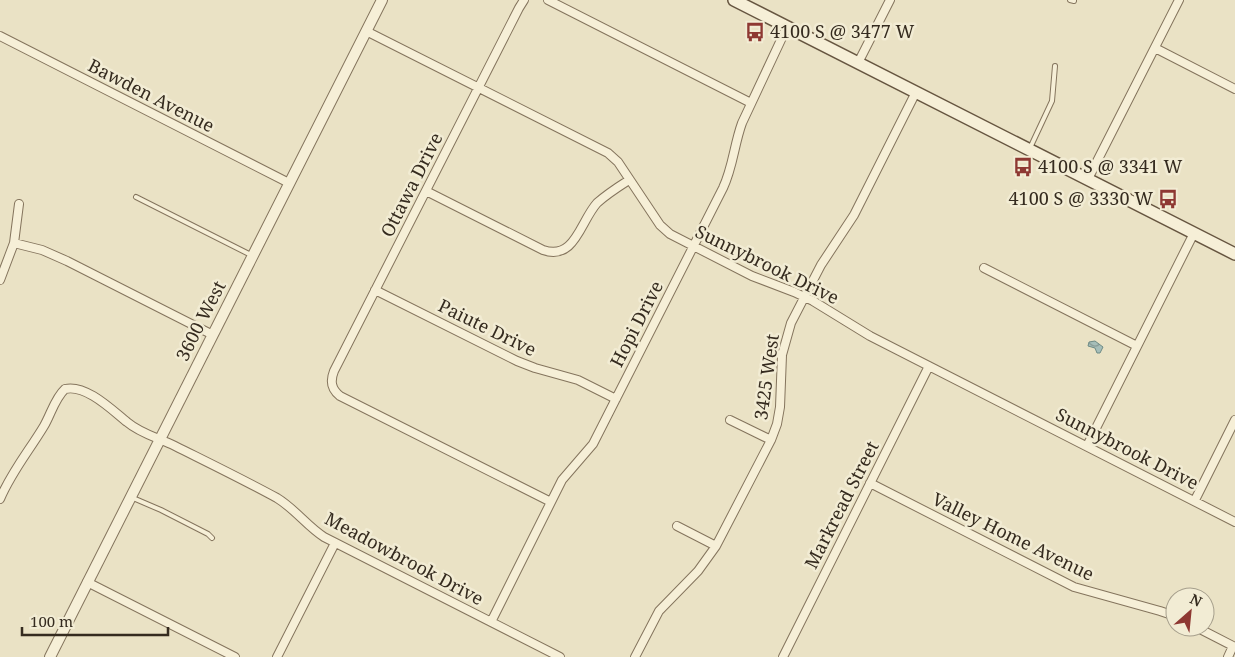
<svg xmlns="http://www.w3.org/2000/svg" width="1235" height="657" viewBox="0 0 1235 657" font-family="'Noto Serif',serif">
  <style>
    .water { fill: url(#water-waves); stroke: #6e8b86 }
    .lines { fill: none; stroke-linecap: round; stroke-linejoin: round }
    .service-casing { stroke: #84745d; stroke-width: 6 }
    .minor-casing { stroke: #84745d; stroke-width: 10 }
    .tertiary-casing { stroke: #84745d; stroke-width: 12 }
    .secondary-casing { stroke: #665540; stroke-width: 14 }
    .service { stroke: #f6efd7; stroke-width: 4 }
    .minor { stroke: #f6efd7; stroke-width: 8 }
    .tertiary { stroke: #f6efd7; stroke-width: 10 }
    .secondary { stroke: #f6efd7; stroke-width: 11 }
    .labels { text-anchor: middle; stroke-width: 5; stroke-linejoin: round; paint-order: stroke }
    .poi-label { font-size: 18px; fill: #352b1f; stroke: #f2ecd4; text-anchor: start }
    .street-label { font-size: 18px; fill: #352b1f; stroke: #f2ecd4 }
  </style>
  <defs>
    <pattern id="water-waves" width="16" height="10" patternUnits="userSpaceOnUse" patternTransform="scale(1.25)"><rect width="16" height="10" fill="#a6beb9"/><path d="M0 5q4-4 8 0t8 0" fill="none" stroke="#889b96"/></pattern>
  </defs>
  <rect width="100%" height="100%" fill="#eae2c5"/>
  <path class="water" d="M1095,341L1103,347L1100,353H1097L1095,348L1088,346L1089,342Z"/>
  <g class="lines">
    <defs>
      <path id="service" d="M1070,0L1074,1
        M1030,148L1052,101L1055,66
        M136,197L253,256
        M133,498L161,510L208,534L212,538"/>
      <path id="minor" d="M524,0L519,8L334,371C330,381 331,389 340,396L551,502
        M548,0L751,103
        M366,31L608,153L618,162L660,225L670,234L752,276L794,292L813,301L870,336L1235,522
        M0,36L289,183
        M1155,48L1235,89
        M858,63L890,0
        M1088,179L1179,0
        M426,191L543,250C575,261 580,222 597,203C607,194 618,187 629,180
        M14,243L42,250L67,261L213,335
        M984,268L1137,346
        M0,280L14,243L19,204
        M375,290L517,361L535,368L578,380L616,399
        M730,420L771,440
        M1087,446L1194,233
        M870,483L1074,587L1160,611L1175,616
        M0,499C12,471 29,451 44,426C51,414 55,398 65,389C86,384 112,410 127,422C141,434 159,438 175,446C209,463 244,480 277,498C295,509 307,526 324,537L560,657
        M1195,500L1235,420
        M677,526L716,546
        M87,582L235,657
        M491,622L562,480L593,444L723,188C733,167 734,145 742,123L787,27
        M1196,627L1235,647
        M277,657L335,543
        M635,657L659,611L698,571L716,546L771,440L777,424L780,407L782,355L791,323L821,265L854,215L916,92
        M783,657L929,366
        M1228,657L1233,646"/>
      <path id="tertiary" d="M50,657L382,0"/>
      <path id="secondary" d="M734,0L1235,254"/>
    </defs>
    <use href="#service" class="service-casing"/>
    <use href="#minor" class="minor-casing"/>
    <use href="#tertiary" class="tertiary-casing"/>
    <use href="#secondary" class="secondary-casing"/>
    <use href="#service" class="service"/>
    <use href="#minor" class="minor"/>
    <use href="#tertiary" class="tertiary"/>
    <use href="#secondary" class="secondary"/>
  </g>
  <defs>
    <symbol id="bus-bare" viewBox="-9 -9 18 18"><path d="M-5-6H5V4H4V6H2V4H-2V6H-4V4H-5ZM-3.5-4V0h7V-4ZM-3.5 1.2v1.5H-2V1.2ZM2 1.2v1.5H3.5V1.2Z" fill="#8e3832" stroke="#f2ecd4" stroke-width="2.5" paint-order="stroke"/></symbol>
  </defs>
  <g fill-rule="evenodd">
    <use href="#bus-bare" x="741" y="18" width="28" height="28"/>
    <use href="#bus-bare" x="1009" y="153" width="28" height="28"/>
    <use href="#bus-bare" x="1154" y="185" width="28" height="28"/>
  </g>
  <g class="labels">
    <g class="poi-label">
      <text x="770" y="38">4100 S @ 3477 W</text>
      <text x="1038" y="173">4100 S @ 3341 W</text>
      <text x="1153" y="205" text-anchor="end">4100 S @ 3330 W</text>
    </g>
    <g class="street-label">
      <text transform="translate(151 96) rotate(27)" y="6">Bawden Avenue</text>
      <text transform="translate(412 185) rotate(-63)" y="6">Ottawa Drive</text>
      <text transform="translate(767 265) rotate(26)" y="6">Sunnybrook Drive</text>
      <text transform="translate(201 321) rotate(-63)" y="6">3600 West</text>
      <text transform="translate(637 324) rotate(-63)" y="6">Hopi Drive</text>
      <text transform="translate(487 328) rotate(26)" y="6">Paiute Drive</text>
      <text transform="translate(767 377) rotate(-82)" y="6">3425 West</text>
      <text transform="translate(1127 449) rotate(27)" y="6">Sunnybrook Drive</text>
      <text transform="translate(842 505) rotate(-63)" y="6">Markread Street</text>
      <text transform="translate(1013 537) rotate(26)" y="6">Valley Home Avenue</text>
      <text transform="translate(404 559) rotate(28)" y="6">Meadowbrook Drive</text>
    </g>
  </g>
  <g transform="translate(1190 612) rotate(27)"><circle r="24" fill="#f2ecd4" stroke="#a69f8c"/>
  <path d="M0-4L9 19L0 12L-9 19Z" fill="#8e3832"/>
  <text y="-8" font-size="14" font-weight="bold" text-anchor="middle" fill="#352b1f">N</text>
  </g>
  <path d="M22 627v8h146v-8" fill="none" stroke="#352b1f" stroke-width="2.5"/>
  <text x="30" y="627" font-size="15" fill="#352b1f" stroke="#f2ecd4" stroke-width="4" paint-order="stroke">100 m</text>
</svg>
